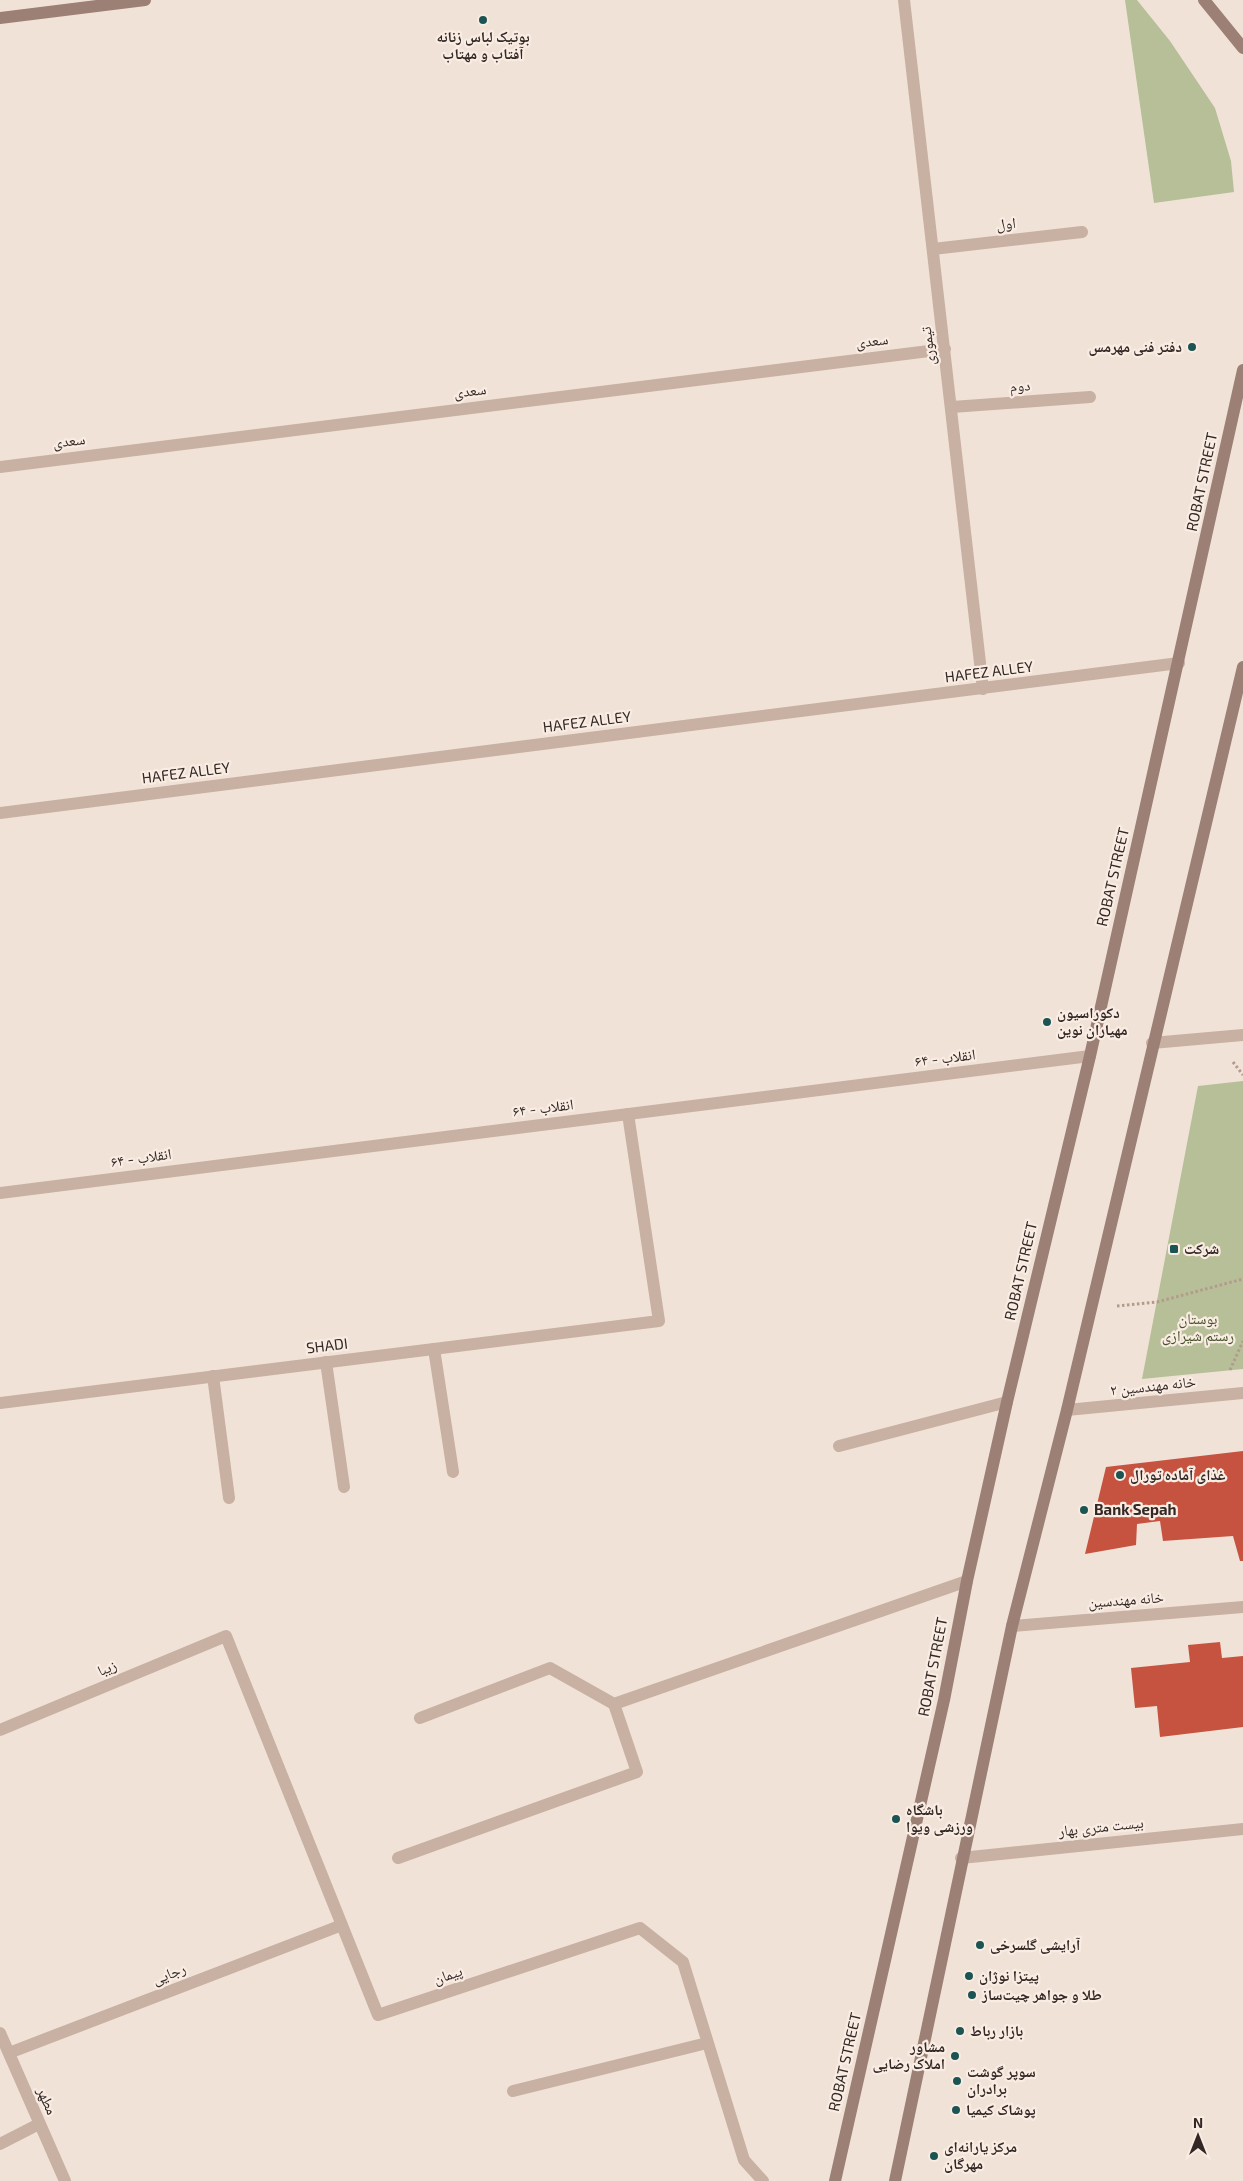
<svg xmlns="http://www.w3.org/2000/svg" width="1243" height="2181" viewBox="0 0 1243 2181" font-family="'Exo 2','Noto Naskh Arabic',sans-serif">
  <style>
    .green { fill: #b6bf97 }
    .building { fill: #c65240 }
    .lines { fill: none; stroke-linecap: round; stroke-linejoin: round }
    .path { stroke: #b49a8d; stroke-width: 3; stroke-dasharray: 2.5 2.5; stroke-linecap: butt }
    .service { stroke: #c8b0a3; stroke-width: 12 }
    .minor { stroke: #c8b0a3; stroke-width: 12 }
    .tertiary { stroke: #c8b0a3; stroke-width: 12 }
    .secondary { stroke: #9c7f75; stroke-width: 12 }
    .poi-dot { fill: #1b5452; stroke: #f9ece3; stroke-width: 2 }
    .labels { text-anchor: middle; stroke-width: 4.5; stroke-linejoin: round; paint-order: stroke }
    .poi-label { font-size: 15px; font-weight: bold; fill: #332825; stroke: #f9ece3; text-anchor: start }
    .street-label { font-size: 15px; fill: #332825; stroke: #f9ece3 }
    .park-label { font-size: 15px; fill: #475129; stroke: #f9ece3 }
  </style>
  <rect width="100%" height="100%" fill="#f1e2d7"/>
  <path class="green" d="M1125,0H1137L1170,41L1215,108L1231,161L1234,192L1154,203Z
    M1243,1081V1369L1142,1379L1198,1086Z"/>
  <path class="building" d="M1243,1451V1561H1240L1233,1536L1163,1541L1160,1521L1137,1524L1136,1545L1085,1554L1106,1467Z
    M1220,1642L1222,1658L1243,1656V1727L1160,1737L1157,1706L1135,1708L1131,1668L1190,1662L1188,1645Z"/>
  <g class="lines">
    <path class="path" d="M1233,1062L1243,1075
      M1117,1306L1157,1302L1243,1279
      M1230,1370L1243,1341"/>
    <path class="service" d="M933,249L1082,232
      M952,407L1090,397
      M434,1349L453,1472
      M326,1362L344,1487
      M213,1376L229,1498
      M839,1446L1007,1402"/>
    <path class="minor" d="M904,0L983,689
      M0,467L945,349
      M0,813L1179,663
      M0,1403L659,1321L628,1114
      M1012,1626L1243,1607
      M614,1704L967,1581
      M0,1730L226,1636L378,2015L640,1928L683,1962L744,2160L763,2181
      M398,1858L637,1772L614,1704L550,1668L420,1718
      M0,2033L65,2181
      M9,2053L342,1925
      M513,2091L707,2043
      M0,2144L39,2124"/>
    <path class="tertiary" d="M1152,1043L1243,1035
      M0,1193L1090,1056
      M1067,1410L1243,1393
      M961,1858L1243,1829"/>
    <path class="secondary" d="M1204,0L1243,48
      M0,18L145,0
      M835,2181L944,1700L967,1581L1007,1402L1090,1056L1243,370
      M895,2181L1012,1626L1067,1410L1243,667"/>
  </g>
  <g class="poi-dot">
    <circle cx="483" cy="20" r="5"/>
    <circle cx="1192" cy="347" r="5"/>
    <circle cx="1047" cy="1022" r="5"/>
    <rect x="1169" y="1244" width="10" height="10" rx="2.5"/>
    <circle cx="1120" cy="1475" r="5"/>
    <circle cx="1084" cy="1510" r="5"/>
    <circle cx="896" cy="1819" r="5"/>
    <circle cx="980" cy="1945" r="5"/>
    <circle cx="969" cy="1976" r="5"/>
    <circle cx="972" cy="1995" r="5"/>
    <circle cx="960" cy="2031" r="5"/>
    <circle cx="955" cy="2056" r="5"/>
    <circle cx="957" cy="2081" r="5"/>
    <circle cx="956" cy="2110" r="5"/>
    <circle cx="934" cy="2156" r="5"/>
  </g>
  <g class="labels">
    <g class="poi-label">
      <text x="483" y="42" text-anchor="middle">بوتیک لباس زنانه<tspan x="483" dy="17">آفتاب و مهتاب</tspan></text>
      <text x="1182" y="352" text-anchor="end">دفتر فنی مهرمس</text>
      <text x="1057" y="1018">دکوراسیون<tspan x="1057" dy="17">مهیاران نوین</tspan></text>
      <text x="1184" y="1254">شرکت</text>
      <text x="1130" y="1480">غذای آماده تورال</text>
      <text x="1094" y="1515">Bank Sepah</text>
      <text x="906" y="1815">باشگاه<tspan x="906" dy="17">ورزشی ویوا</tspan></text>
      <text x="990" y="1950">آرایشی گلسرخی</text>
      <text x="979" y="1981">پیتزا نوژان</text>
      <text x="982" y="2000">طلا و جواهر چیت‌ساز</text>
      <text x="970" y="2036">بازار رباط</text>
      <text x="945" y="2052" text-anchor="end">مشاور<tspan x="945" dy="17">املاک رضایی</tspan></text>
      <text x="967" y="2077">سوپر گوشت<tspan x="967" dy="17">برادران</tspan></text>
      <text x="966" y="2115">پوشاک کیمیا</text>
      <text x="944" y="2152">مرکز یارانه‌ای<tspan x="944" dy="17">مهرگان</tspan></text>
    </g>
    <g class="street-label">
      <text transform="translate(1006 224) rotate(-6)" y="5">اول</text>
      <text transform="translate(872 341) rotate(-7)" y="5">سعدی</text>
      <text transform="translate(928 346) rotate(-97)" y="5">تیموری</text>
      <text transform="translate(1020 386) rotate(-4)" y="5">دوم</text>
      <text transform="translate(470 391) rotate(-7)" y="5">سعدی</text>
      <text transform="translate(69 441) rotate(-7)" y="5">سعدی</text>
      <text transform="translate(1202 482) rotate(-78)" y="5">ROBAT STREET</text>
      <text transform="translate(989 672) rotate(-7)" y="5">HAFEZ ALLEY</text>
      <text transform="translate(587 722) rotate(-7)" y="5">HAFEZ ALLEY</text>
      <text transform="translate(186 773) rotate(-7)" y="5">HAFEZ ALLEY</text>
      <text transform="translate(1113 877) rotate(-77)" y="5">ROBAT STREET</text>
      <text transform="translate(945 1058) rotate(-7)" y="5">انقلاب - ۶۴</text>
      <text transform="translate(543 1108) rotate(-7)" y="5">انقلاب - ۶۴</text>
      <text transform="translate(141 1158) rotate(-8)" y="5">انقلاب - ۶۴</text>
      <text transform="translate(1021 1271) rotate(-77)" y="5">ROBAT STREET</text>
      <text transform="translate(327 1346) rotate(-7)" y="5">SHADI</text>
      <text transform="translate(1153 1386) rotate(-6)" y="5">خانه مهندسین ۲</text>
      <text transform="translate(1126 1600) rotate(-4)" y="5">خانه مهندسین</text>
      <text transform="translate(933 1667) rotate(-79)" y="5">ROBAT STREET</text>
      <text transform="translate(107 1668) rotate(-23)" y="5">زیبا</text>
      <text transform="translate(1101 1827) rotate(-6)" y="5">بیست متری بهار</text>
      <text transform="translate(169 1974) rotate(-21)" y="5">رجایی</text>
      <text transform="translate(448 1975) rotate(-18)" y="5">پیمان</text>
      <text transform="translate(845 2062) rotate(-77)" y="5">ROBAT STREET</text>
      <text transform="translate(47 2101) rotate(67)" y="5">مطهر</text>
    </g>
    <g class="park-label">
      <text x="1198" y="1324">بوستان<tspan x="1198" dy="17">رستم شیرازی</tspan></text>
    </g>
  </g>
  <g transform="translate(1198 2136)" stroke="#f9ece3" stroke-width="4" paint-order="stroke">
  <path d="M0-4L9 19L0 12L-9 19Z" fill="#332825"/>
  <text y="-8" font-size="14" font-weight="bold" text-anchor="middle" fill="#332825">N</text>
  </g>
</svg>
